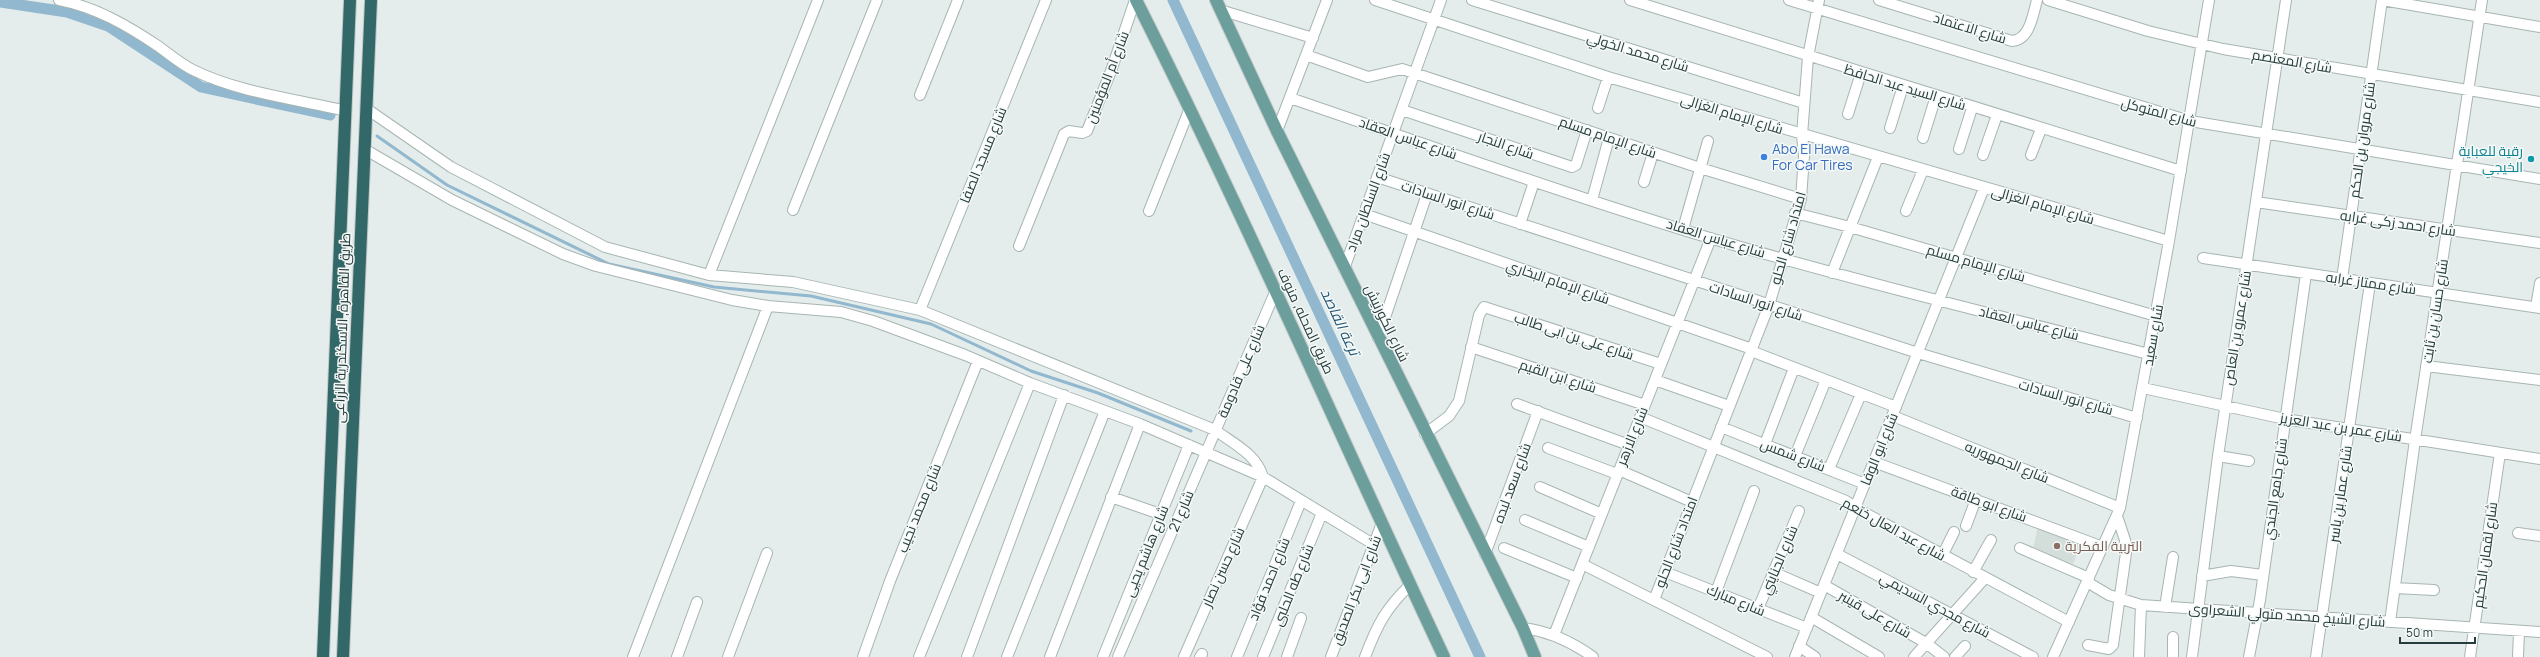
<svg xmlns="http://www.w3.org/2000/svg" width="2540" height="657" viewBox="0 0 2540 657" font-family="Manrope,Cairo,sans-serif">
  <style>
    .built { fill: #d3ddda }
    .lines { fill: none; stroke-linecap: round; stroke-linejoin: round }
    .stream { stroke: #91b8ce; stroke-width: 3 }
    .canal { stroke: #91b8ce; stroke-width: 11 }
    .minor-casing { stroke: #a7b5b3; stroke-width: 12 }
    .major-casing { stroke: #c2c9c8; stroke-width: 14 }
    .highway-casing { stroke: #c2c9c8; stroke-width: 14 }
    .minor { stroke: #fff; stroke-width: 10 }
    .major { stroke: #6c9f9c; stroke-width: 12 }
    .highway { stroke: #336868; stroke-width: 12 }
    .shop-dot { fill: #3f7fe0; stroke: #f5f9f8; stroke-width: 1.5 }
    .culture-dot { fill: #0f9aa8; stroke: #f5f9f8; stroke-width: 1.5 }
    .education-dot { fill: #8d6e63; stroke: #f5f9f8; stroke-width: 1.5 }
    .labels { text-anchor: middle; stroke-width: 3; stroke-linejoin: round; paint-order: stroke }
    .street-label { font-size: 14px; fill: #253d3c; stroke: #f5f9f8 }
    .shop-label { font-size: 14px; fill: #366cbe; stroke: #f5f9f8; text-anchor: start }
    .culture-label { font-size: 14px; fill: #0d838f; stroke: #f5f9f8; text-anchor: end }
    .education-label { font-size: 14px; fill: #785e54; stroke: #f5f9f8; text-anchor: start }
    .water-label { font-size: 15px; font-style: italic; fill: #235776; stroke: #f5f9f8 }
  </style>
  <rect width="100%" height="100%" fill="#e4edeb"/>
  <path class="built" d="M2038,526L2081,544L2073,564L2033,549Z"/>
  <g class="lines">
    <path class="stream" d="M377,136L447,185L609,264L714,287L811,296L931,324L1031,371L1098,393L1191,431"/>
    <path class="canal" d="M1173,0L1480,657
      M0,2L67,12L108,26L201,87L330,115"/>
    <defs>
      <path id="minor" d="M59,0C96,7 128,26 158,46C169,54 181,64 193,70C240,93 296,99 346,111
        M1375,0L1608,77L2169,241
        M1472,0L1804,103
        M1630,0L2181,171
        M1789,0L2190,121L2540,179
        M1879,0L2012,41C2030,40 2033,14 2037,0
        M2048,0L2148,31L2223,49L2540,102
        M1220,10L1313,38
        M1306,55L1368,77L1402,69L1700,168L1801,199
        M920,95L958,0
        M1290,98C1431,146 1571,196 1713,239C1857,281 2004,317 2149,354
        M1598,108L1608,77
        M367,109L451,167L605,247L709,275L793,282L920,310L1215,430C1234,444 1256,454 1263,477
        M1402,110L1572,167L1576,165L1587,130
        M1848,114L1861,73
        M1890,128L1903,86
        M1277,131L1327,0
        M1923,138L1936,96
        M1959,149L1972,108
        M366,150L452,200L563,254L596,266L732,300L768,306L841,312L873,321L965,355L1030,383L1140,424L1263,477L1373,544
        M1983,155L1997,115
        M2031,155L2041,129
        M1377,177L1918,353L2137,418
        M1644,182L1653,153
        M1592,200L1609,138
        M2256,202L2540,243
        M793,210L877,0
        M1149,211L1190,108
        M1906,211L1923,170
        M1795,213L1850,227L2156,316
        M1364,214L1752,349
        M1520,224L1534,182
        M1683,229L1708,141
        M1019,246L1064,134L1069,131L1082,133L1087,131L1111,71L1135,0
        M2203,258L2540,308
        M1344,269L1441,0
        M1832,273L1878,157
        M709,275L818,0
        M2342,279L2382,0L2540,27
        M2536,307L2540,283
        M920,310L1046,0
        M1378,338L1427,194
        M1471,347L1645,405
        M1751,351L1896,407
        M2426,366L2540,380
        M1655,380L1729,406
        M2143,388L2285,419L2540,459
        M1517,404L1629,445
        M1893,416L2120,508
        M1640,417L1846,501L1863,512L2069,622
        M1721,427L1865,484
        M1425,434L1449,416L1459,401L1479,315L1484,307L1661,364
        M1765,444L1794,368
        M1548,448L1617,474
        M1795,456L1826,380
        M2218,456L2249,461
        M1874,462L2103,547
        M1829,469L1861,394
        M1619,470L1692,502
        M1540,487L1602,514
        M1111,497L1160,514
        M1525,520L1589,547
        M1966,526L1976,499
        M2518,533L2540,536
        M1504,548L1577,578
        M2020,548L2089,578
        M1485,554L1538,411
        M1837,554L2033,657
        M1942,556L1954,532
        M1582,564L1767,657
        M1665,572L1807,628
        M1773,572L1821,593
        M1973,572L1991,540
        M2202,576L2231,571L2263,575
        M2087,582L2109,595L2141,605L2540,632
        M1824,585L1926,643L1944,657
        M2395,588L2434,590
        M1716,592L1754,491
        M1654,600L1769,305L1801,199L1804,156L1802,135L1808,57L1819,0
        M2165,607L2173,557
        M1758,609L1799,511
        M1811,617L1879,657
        M2390,622L2415,440L2482,0
        M1523,628C1549,631 1572,642 1593,657
        M1554,635L1711,238
        M2088,645L2109,649L2113,645L2126,553L2125,540L2117,516
        M1799,646L1815,657
        M633,657L768,306
        M677,657L697,602
        M728,657L767,553
        M863,657L890,581L978,361
        M919,657L1030,383
        M967,657L1064,395
        M1007,657L1105,411
        M1050,657L1140,424
        M1103,657L1189,445
        M1118,657L1276,290
        M1184,657L1263,477
        M1200,657L1202,654
        M1237,657L1301,501
        M1263,657L1322,513
        M1287,657L1301,618
        M1331,657L1382,523
        M1365,657C1377,625 1386,608 1410,585
        M1795,657L1984,188
        M1914,657L1985,578
        M1955,657L1965,646
        M2053,657L2120,508L2169,241L2209,0
        M2139,657L2141,605
        M2173,657V637
        M2192,657L2218,456L2286,0
        M2249,657L2260,600L2306,274
        M2316,657L2370,283
        M2470,657L2500,453
        M2518,657L2519,631"/>
      <path id="major" d="M1136,0C1245,216 1341,438 1444,657
        M1216,0L1277,131L1523,628L1535,657"/>
      <path id="highway" d="M323,657L350,0
        M343,657L371,0"/>
    </defs>
    <use href="#minor" class="minor-casing"/>
    <use href="#major" class="major-casing"/>
    <use href="#highway" class="highway-casing"/>
    <use href="#minor" class="minor"/>
    <use href="#major" class="major"/>
    <use href="#highway" class="highway"/>
  </g>
  <circle class="shop-dot" cx="1764" cy="157" r="4"/>
  <circle class="culture-dot" cx="2531" cy="159" r="4"/>
  <circle class="education-dot" cx="2057" cy="546" r="4"/>
  <g class="labels">
    <g class="street-label">
      <text transform="translate(1970 28) rotate(17)" y="5">شارع الاعتماد</text>
      <text transform="translate(1638 52) rotate(17)" y="5">شارع محمد الخولي</text>
      <text transform="translate(2292 61) rotate(10)" y="5">شارع المعتصم</text>
      <text transform="translate(1107 77) rotate(-69)" y="5">شارع أم المؤمنين</text>
      <text transform="translate(1905 87) rotate(17)" y="5">شارع السيد عبد الحافظ</text>
      <text transform="translate(2159 112) rotate(15)" y="5">شارع المتوكل</text>
      <text transform="translate(1732 114) rotate(17)" y="5">شارع الإمام الغزالى</text>
      <text transform="translate(1608 137) rotate(19)" y="5">شارع الإمام مسلم</text>
      <text transform="translate(1408 138) rotate(19)" y="5">شارع عباس العقاد</text>
      <text transform="translate(2362 140) rotate(-82)" y="5">شارع مروان بن الحكم</text>
      <text transform="translate(1506 145) rotate(19)" y="5">شارع النجار</text>
      <text transform="translate(983 155) rotate(-68)" y="5">شارع مسجد الصفا</text>
      <text transform="translate(1448 200) rotate(18)" y="5">شارع انور السادات</text>
      <text transform="translate(1368 202) rotate(-70)" y="5">شارع السلطان مراد</text>
      <text transform="translate(2043 205) rotate(16)" y="5">شارع الإمام الغزالى</text>
      <text transform="translate(2398 223) rotate(8)" y="5">شارع احمد زكى غرابه</text>
      <text transform="translate(1716 238) rotate(17)" y="5">شارع عباس العقاد</text>
      <text transform="translate(1788 238) rotate(-74)" y="5">امتداد شارع الحلو</text>
      <text transform="translate(1976 263) rotate(16)" y="5">شارع الإمام مسلم</text>
      <text transform="translate(1558 282) rotate(19)" y="5">شارع الإمام البخاري</text>
      <text transform="translate(2371 283) rotate(8)" y="5">شارع ممتاز غرابه</text>
      <text transform="translate(1756 301) rotate(18)" y="5">شارع انور السادات</text>
      <text transform="translate(2435 311) rotate(-81)" y="5">شارع حسان بن ثابت</text>
      <text transform="translate(1306 321) rotate(65)" y="5">طريق المحله, منوف</text>
      <text transform="translate(1387 323) rotate(64)" y="5">شارع الكورنيش</text>
      <text transform="translate(2029 323) rotate(14)" y="5">شارع عباس العقاد</text>
      <text transform="translate(342 328) rotate(-88)" y="5">طريق القاهرة, الاسكندرية الزراعى</text>
      <text transform="translate(2237 328) rotate(-81)" y="5">شارع عمرو بن العاص</text>
      <text transform="translate(2153 335) rotate(-80)" y="5">شارع سعيد</text>
      <text transform="translate(1574 336) rotate(18)" y="5">شارع على بن ابى طالب</text>
      <text transform="translate(1241 371) rotate(-67)" y="5">شارع على قادومة</text>
      <text transform="translate(1558 376) rotate(18)" y="5">شارع ابن القيم</text>
      <text transform="translate(2066 397) rotate(16)" y="5">شارع انور السادات</text>
      <text transform="translate(2341 427) rotate(9)" y="5">شارع عمر بن عبد العزيز</text>
      <text transform="translate(1632 436) rotate(-68)" y="5">شارع الازهر</text>
      <text transform="translate(1879 449) rotate(-68)" y="5">شارع ابو الوفا</text>
      <text transform="translate(1793 455) rotate(21)" y="5">شارع شمس</text>
      <text transform="translate(2007 462) rotate(22)" y="5">شارع الجمهوريه</text>
      <text transform="translate(1512 483) rotate(-70)" y="5">شارع سعد لبده</text>
      <text transform="translate(2275 489) rotate(-82)" y="5">شارع جامع الجندي</text>
      <text transform="translate(2340 494) rotate(-82)" y="5">شارع عمار بن ياسر</text>
      <text transform="translate(1989 504) rotate(20)" y="5">شارع ابو طاقة</text>
      <text transform="translate(919 508) rotate(-68)" y="5">شارع محمد نجيب</text>
      <text transform="translate(1181 511) rotate(-67)" y="5">شارع 21</text>
      <text transform="translate(1894 529) rotate(29)" y="5">شارع عبد العال ختعم</text>
      <text transform="translate(1676 542) rotate(-69)" y="5">امتداد شارع الحلو</text>
      <text transform="translate(1146 551) rotate(-68)" y="5">شارع هاشم يحيى</text>
      <text transform="translate(2485 555) rotate(-82)" y="5">شارع لقمان الحكيم</text>
      <text transform="translate(1779 560) rotate(-67)" y="5">شارع الجنايني</text>
      <text transform="translate(1223 567) rotate(-66)" y="5">شارع حسن نصار</text>
      <text transform="translate(1269 579) rotate(-68)" y="5">شارع احمد فؤاد</text>
      <text transform="translate(1293 585) rotate(-68)" y="5">شارع طه الحلبى</text>
      <text transform="translate(1356 590) rotate(-69)" y="5">شارع ابى بكر الصديق</text>
      <text transform="translate(1736 600) rotate(22)" y="5">شارع مبارك</text>
      <text transform="translate(1935 605) rotate(28)" y="5">شارع مجدي السديمي</text>
      <text transform="translate(1875 614) rotate(30)" y="5">شارع على قينبر</text>
      <text transform="translate(2287 615) rotate(4)" y="5">شارع الشيخ محمد متولي الشعراوى</text>
    </g>
    <g class="shop-label">
      <text x="1772" y="154">Abo El Hawa<tspan x="1772" dy="16">For Car Tires</tspan></text>
    </g>
    <g class="culture-label">
      <text x="2523" y="156">رقية للعباية<tspan x="2523" dy="16">الخيجي</tspan></text>
    </g>
    <g class="education-label">
      <text x="2065" y="551">التربية الفكرية</text>
    </g>
    <g class="water-label">
      <text transform="translate(1340 322) rotate(65)" y="5">ترعة القاصد</text>
    </g>
  </g>
  <path d="M2400 637v6h75v-6" fill="none" stroke="#253d3c" stroke-width="2"/>
  <text x="2406" y="637" font-size="12" fill="#253d3c" stroke="#f5f9f8" stroke-width="3" paint-order="stroke">50 m</text>
</svg>
